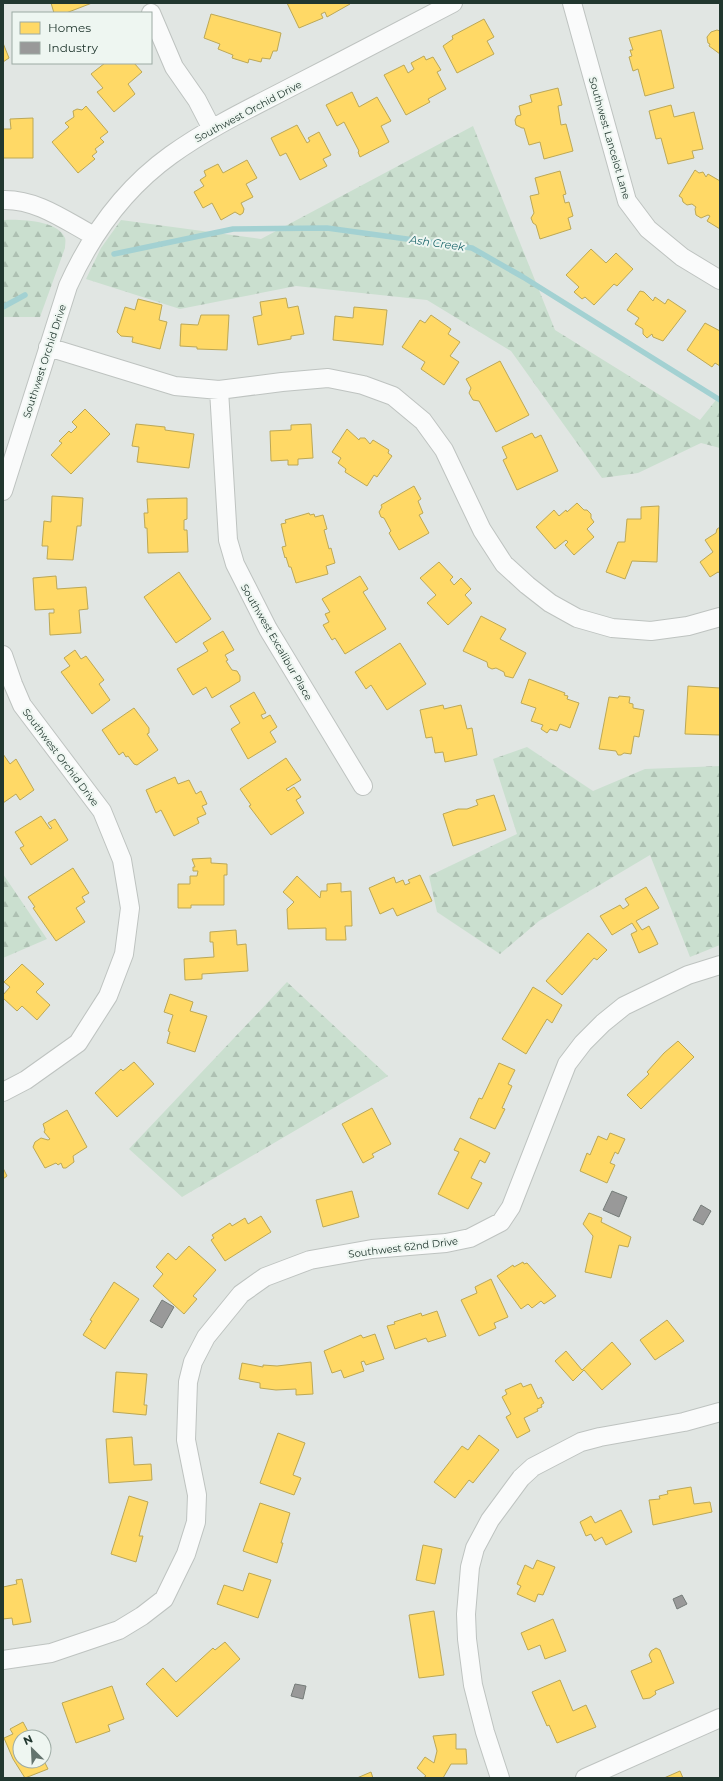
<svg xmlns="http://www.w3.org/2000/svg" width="723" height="1781" viewBox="0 0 723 1781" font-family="Montserrat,sans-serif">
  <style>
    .forest { fill: url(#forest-firs) }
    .homes { fill: #ffd966; stroke: #bca856 }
    .industry { fill: #999; stroke: #757c79 }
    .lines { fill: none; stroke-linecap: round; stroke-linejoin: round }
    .stream { stroke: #a3d1d2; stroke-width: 5.5 }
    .minor-casing { stroke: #bec3c0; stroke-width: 20 }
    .minor { stroke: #fafbfb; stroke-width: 18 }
    .labels { text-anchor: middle; stroke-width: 4; stroke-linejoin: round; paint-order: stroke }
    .street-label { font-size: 10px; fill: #21372f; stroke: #eef6f1 }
    .water-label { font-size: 11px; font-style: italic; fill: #20696e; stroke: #eef6f1 }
  </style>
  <defs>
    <pattern id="forest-firs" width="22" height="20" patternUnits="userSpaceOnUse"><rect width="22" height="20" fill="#cadfcf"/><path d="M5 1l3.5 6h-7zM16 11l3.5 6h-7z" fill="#adc0b2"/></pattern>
  </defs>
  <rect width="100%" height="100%" fill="#e1e6e3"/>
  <path class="forest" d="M473,126L555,330L700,420L720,395V448L701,443L638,473L602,478L511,351L427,300L296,286L180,309L86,279L101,248L121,220L261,239Z
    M3,220C19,219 58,220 65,238C66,240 65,245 65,248L40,317H3Z
    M527,747L593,791L645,769L720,766V945L690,957L650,855L539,921L500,954L437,912L429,876L517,834L493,759Z
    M3,874L47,939L3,958Z
    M287,982L388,1076L182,1197L129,1149Z"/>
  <path class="homes" d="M51,3H92L66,13H54Z
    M287,3H350V4L327,17L325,12L321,14L323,18L299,28Z
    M211,14L281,33L277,51H273L270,59L262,58L261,62L249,59L248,63L232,58L233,55L218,49L220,44L204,38Z
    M484,19L494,37L487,41L494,54L457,73L443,46L453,39L452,36Z
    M661,30L674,88L645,96L638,69L633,71L629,57L632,56L630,50H633L629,38Z
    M717,30L720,31V54L709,46L710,44L708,43L707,37L711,32Z
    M3,43L9,58L3,62Z
    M424,56L426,60L433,57L441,70L437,72L446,89L428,99L430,102L406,115L384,75L404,65L408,73L414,69L411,63Z
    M105,63H134L142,72L128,84L135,94L114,112L97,92L103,88L91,74Z
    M558,88L562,105L558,106L561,125L566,124L573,151L544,159L540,142L529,145L524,128H522L516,125L515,120L517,116L521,115L519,106L532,102L530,95Z
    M352,92L359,107L377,97L391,121L381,126L389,142L360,157L358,152L359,151L344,122L337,126L326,105Z
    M671,105L674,117L694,112L703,149L692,151L694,158L668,164L661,138L656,139L649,111Z
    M86,106L108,132L100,138L104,142L95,149L97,152L92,156L95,159L78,173L52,142L69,127L65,123L74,117L73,111L77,109L82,110Z
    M33,118V158H3V129H11L10,119Z
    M297,125L307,143L310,141L308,138L319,132L331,155L323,159L327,166L300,180L286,153L280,156L271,138Z
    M247,160L257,178L246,184L253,197L241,203L244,209L243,213L240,215L235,212L221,220L212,203L203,208L194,192L204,186L200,180L206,176L204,171L218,164L223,173Z
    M695,170L699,173L703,172L706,177L708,174L720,181V229L707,221L710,216L708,215L701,218L696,215L695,209L696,207L692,204L687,205L683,202L682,198L679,196Z
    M560,171L566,194L563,195L565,203L569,202L573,216L568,218L571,229L540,239L536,225L533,223L531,218L534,213L530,196L539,194L535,178Z
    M591,249L606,263L616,253L633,269L617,286L614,284L594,305L585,297L582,299L574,292L579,287L566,275Z
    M640,291L644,292L653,301L655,297L665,304L668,299L686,311L663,341L653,337L652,334L647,338L643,334V329L635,324L639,318L627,310Z
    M286,298L288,308L298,306L304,334L291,336V339L258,345L253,317L262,315L260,302Z
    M138,299L162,305L159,320L167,322L160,349L132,342L133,337L121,336L117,332L125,307L135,310Z
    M354,307L387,310L383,345L333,340L335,316L353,318Z
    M201,315H229L227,350L197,349V347L180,346L181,324L198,325Z
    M431,315L451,329L448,334L460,342L450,356L459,362L444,385L421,369L425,362L402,347L420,320L425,323Z
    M705,323L720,331V366L715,363L712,367L687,350Z
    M500,361L529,415L496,432L479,401L473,400L469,393L471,388L466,379Z
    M85,409L110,434L71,474L51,455L62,443L59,441L69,431L71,433L77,427L72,422Z
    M136,424L165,427V430L194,434L189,468L137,462L139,447L132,446Z
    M311,424L313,458L298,459V465H288V460L271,461L270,431L291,430V425Z
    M347,429L359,440L360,438H365L370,444L373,440L389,450L388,453L392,456L377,477L374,475L367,486L345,472L346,469L338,463L341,458L332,452Z
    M532,433L535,438L541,435L558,471L517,490L503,460L507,458L502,447Z
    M414,486L421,499L418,501L423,513L419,515L429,533L399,550L389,533L391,531L384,518L381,517L379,512L382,507L381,505Z
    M52,496L83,498L81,526H77L73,560L47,559L48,546H42L44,521L51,522Z
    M187,498V519L184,520V530H187L188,552L148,553L147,528H145L144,513H148L147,499Z
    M577,503L584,510H587L591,514V518L594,522L587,529L594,537L574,555L565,545L568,542L566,540L555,549L536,527L554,510L559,516L566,510L567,512Z
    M659,506L657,562L632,561L625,579L606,572L618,542H625L627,519H641V507Z
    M309,513L310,515L314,514L315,517L323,515L327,529L324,530L329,549L331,548L335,563L326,566L328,574L296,583L291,567H289L286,557L285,558L282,547L286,546L281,524L286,523L285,520Z
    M720,527V573L718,572L710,577L700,562L713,552L705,540L716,533L717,529Z
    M439,562L453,577L450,580L454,585L461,578L471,589L465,595L472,603L448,625L427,603L436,595L420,578Z
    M179,572L211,619L176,643L144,597Z
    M56,576L57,589L86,587L88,609L79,610L81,633L50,635L49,613H54V609L35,610L33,578Z
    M360,576L368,589L363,592L386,629L345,654L335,638L332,640L323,625L329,622L325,614L330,612L322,599Z
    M481,616L506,629L500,639L526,653L513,678L505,676L504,672L496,668L492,669L488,667L487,662L463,651Z
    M223,631L234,650L225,655L228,660L226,661L232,670L237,671L240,676V681L212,698L206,687L193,695L177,669L208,651L203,643Z
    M400,643L426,684L387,710L371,685L366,689L355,672Z
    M75,650L81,659L86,656L104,680L99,684L110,700L92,714L61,672L70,666L64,658Z
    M529,679L565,693L564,695L568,696L567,699L579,703L570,728L560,724L557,731L550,729L547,733L541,729L543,725L531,721L536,708L521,703Z
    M688,686L720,688V735L685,734Z
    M254,692L266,713L261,715L263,719L270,715L277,727L270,732L276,742L248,759L231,729L240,723L230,706Z
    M619,696L630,697L629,703L633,704V708L644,710L639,737L634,736L631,754L624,753L621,755H618L616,751L599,749L609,697L618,698Z
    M443,705L444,709L461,705L467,729L472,728L477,755L445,762L443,752L435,753L432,737L426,738L420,710Z
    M134,708L149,728V733L147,734L158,750L137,765L134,764L128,756L126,757L123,752L119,755L102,730Z
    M3,754L10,764L16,759L34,790L20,800L16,794L3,803Z
    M286,758L301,780L286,789L288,791L294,787L301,797L296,800L304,813L271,835L249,806L251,805L240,789Z
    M175,777L178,784L189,780L196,794L201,791L207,804L202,806L206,814L197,818L199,823L174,836L161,810L156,813L146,790Z
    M494,795L506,830L453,846L443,814L458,809H467L478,805L476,800Z
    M41,816L50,829L52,828L48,823L55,819L68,840L31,865L20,848L24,846L15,832Z
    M211,858V863L227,864V875H224V905H191V908H178V884H190V876H197L198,871H193V867H195L192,859Z
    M73,868L89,893L82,897L85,902L76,908L85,922L56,941L33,908L35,907L28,897Z
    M420,875L432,901L397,916L393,908L380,914L369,888L394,877L396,883L403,880L405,885L410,883L408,880Z
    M297,876L320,898L321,891H327V884L341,883V892L351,891L352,926H345L346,940H326V928L288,929L287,909L294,902L283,892Z
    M646,887L659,908L636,921L642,930L649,926L658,944L639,953L631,934L637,931L632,923L612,935L600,916L620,905L623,909L629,905L625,899Z
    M236,930L237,945L246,944L248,971L202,974V979L185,980L184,959L214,957L213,942H210V932Z
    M588,933L607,950L597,960L594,958L562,995L546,981Z
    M22,964L44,984L36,992L50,1005L37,1020L22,1006L17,1011L3,998V995L10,987L4,982Z
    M533,987L562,1005L552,1023L547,1019L526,1054L502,1039Z
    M170,994L193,1002L190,1011L207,1016L195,1052L167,1043L170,1032L168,1031L173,1015L164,1012Z
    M678,1041L694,1057L641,1109L627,1095L649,1074L647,1072L664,1053Z
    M134,1062L154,1084L117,1117L95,1093L121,1069L123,1071Z
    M499,1063L515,1070L508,1084L512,1086L502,1108L505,1109L495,1129L470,1118L479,1098L482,1099Z
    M372,1108L391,1144L372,1154L374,1157L363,1163L342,1124Z
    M67,1110L87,1147L73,1156L74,1162L66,1168H63L61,1163L58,1165L56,1163L45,1168L33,1147L35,1142L41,1138L48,1140L50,1139L44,1132L45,1130L43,1124Z
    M610,1133L625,1139L618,1154L615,1152L610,1163L615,1165L607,1183L580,1171L587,1153L590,1155L598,1136L607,1140Z
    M460,1138L490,1153L485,1163L480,1160L471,1178L482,1183L468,1209L438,1194L459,1152L454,1150Z
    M3,1168L7,1176L3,1179Z
    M352,1191L359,1217L323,1227L316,1200Z
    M589,1213L602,1218L601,1222L631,1237L628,1247L619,1245L611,1278L585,1272L593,1236L583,1224Z
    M261,1216L271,1232L225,1261L211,1240L214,1238L212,1235L230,1223L232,1226L245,1218L248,1224Z
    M189,1246L216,1270L193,1296L197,1299L184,1314L153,1286L163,1274L156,1267L168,1253L176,1260Z
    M523,1262L524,1264L527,1263L556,1296L544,1304L541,1301L532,1308L528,1304L521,1309L497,1276L513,1265L514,1267Z
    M491,1279L508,1317L494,1323L496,1328L479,1336L461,1300L477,1293L475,1287Z
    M114,1282L139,1299L105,1349L83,1335L92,1321L90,1320Z
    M437,1311L446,1336L428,1342L426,1338L395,1349L387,1326L395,1324L394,1322L421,1313L422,1316Z
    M667,1320L684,1341L655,1360L640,1340Z
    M375,1334L384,1359L366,1365L364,1361L361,1362L364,1371L344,1378L341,1370L332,1373L324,1351L361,1335L363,1338Z
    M612,1342L631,1364L602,1390L584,1370L573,1381L555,1361L566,1351L582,1370Z
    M311,1362L313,1394L296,1395V1389L276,1390L260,1388V1383L239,1379L242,1363L263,1367V1365L277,1366Z
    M116,1372L147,1374L144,1405H147L146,1415L113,1412Z
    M521,1383L523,1387L531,1384L538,1399L541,1397L544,1403L541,1405L542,1407L537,1409L538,1411L524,1418L530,1431L517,1438L506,1417L511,1414L502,1397L507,1394L505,1390Z
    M278,1433L305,1443L293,1475L301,1478L294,1495L260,1483Z
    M479,1435L499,1450L473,1483L469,1480L455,1498L434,1482L462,1446L468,1450Z
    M132,1437L134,1465L151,1464L152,1480L109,1483L106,1439Z
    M691,1487L694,1504L710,1502L712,1512L653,1525L649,1500L660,1499L659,1496L668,1494L667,1491Z
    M129,1496L148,1502L139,1536H143L136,1562L111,1554Z
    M260,1503L290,1513L281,1543H283L277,1563L243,1551Z
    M621,1510L632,1532L606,1545L602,1537L595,1541L591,1534L586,1536L580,1522L591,1516L595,1523Z
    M423,1545L442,1549L435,1584L416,1580Z
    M537,1560L555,1567L543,1595L538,1594L535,1602L517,1594L521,1586L517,1584L525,1565L533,1569Z
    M249,1573L271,1580L258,1618L217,1604L224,1585L243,1591Z
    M22,1579L31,1622L13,1625L12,1618L3,1619V1587L17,1584L16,1580Z
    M434,1611L444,1675L419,1678L409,1615Z
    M553,1619L566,1651L545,1659L540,1645L528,1650L521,1633Z
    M225,1642L240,1659L177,1717L146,1684L163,1668L176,1682L213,1648L215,1650Z
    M656,1648L660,1650L674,1683L655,1691L656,1694L650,1698L643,1699L631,1671L652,1662L649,1655L651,1651Z
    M560,1680L573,1711L586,1705L596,1727L557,1743L549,1725L547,1726L532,1692Z
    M112,1686L124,1719L108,1725L110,1731L76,1743L62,1703Z
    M23,1722L31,1737H20V1761H44L48,1769L25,1778L13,1759L4,1738L13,1734L10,1729Z
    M456,1734V1749H466L467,1764H451L443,1778H423L426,1776L417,1768L425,1757L434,1763L437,1751L433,1736Z
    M680,1771L683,1778H664Z
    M371,1772L373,1778H357Z"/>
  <path class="industry" d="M612,1191L627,1197L619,1217L603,1210Z
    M701,1205L711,1211L703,1225L693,1220Z
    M162,1300L174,1307L162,1328L150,1321Z
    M682,1595L687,1604L677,1609L673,1599Z
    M295,1684L306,1686L303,1699L291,1696Z"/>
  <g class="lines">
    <path class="stream" d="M114,254L233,229L327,228L472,248L523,277L720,400
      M3,307L25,295"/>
    <defs>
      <path id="minor" d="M572,3L627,201L648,229L682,257L720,280
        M151,13L174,67L197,100L212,129
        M3,200C37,199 66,221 94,236
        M48,347L175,386L219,390L282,382L328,378L363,385L393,396L423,421L444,450L482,530L504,564L527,585L550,603L577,618L612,628L651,631L688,626L720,617
        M219,390L228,540L235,564L268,629L363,786
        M3,491L68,286C91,235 125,188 171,155C210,127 253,107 295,85C348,58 401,30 453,3
        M3,655L13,684L22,705L102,811L122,860L130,908L124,954L108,996L78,1043L26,1080L3,1092
        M3,1660L51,1653L119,1630L142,1616L164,1599L186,1554L196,1522L197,1495L186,1440L188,1382L193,1362L206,1337L241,1294L265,1277L310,1260L372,1249L446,1243L470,1238L501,1222L511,1207L567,1064L583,1043L603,1023L624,1006L688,975L720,965
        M500,1778L485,1732L473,1685L467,1639L466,1614L470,1567L475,1548L490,1520L521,1478L533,1467L581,1442L600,1437L684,1422L720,1412
        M585,1778L720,1718"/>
    </defs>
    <use href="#minor" class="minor-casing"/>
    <use href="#minor" class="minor"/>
  </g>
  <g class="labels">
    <g class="street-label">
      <text transform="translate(248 111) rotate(-28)" y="4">Southwest Orchid Drive</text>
      <text transform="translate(610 138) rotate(74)" y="4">Southwest Lancelot Lane</text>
      <text transform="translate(44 361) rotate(-72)" y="4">Southwest Orchid Drive</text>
      <text transform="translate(277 642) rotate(60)" y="4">Southwest Excalibur Place</text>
      <text transform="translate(61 757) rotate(53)" y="4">Southwest Orchid Drive</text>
      <text transform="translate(403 1247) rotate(-7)" y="4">Southwest 62nd Drive</text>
    </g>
    <g class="water-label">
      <text transform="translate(437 243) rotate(8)" y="4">Ash Creek</text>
    </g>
  </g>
  <rect width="723" height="1781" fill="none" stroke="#21372f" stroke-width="8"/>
  <rect x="12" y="12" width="140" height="52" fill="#eef6f1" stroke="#9caaa3"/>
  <rect x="20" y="22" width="20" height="12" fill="#ffd966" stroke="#9caaa3"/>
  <text x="48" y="32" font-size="12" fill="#21372f">Homes</text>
  <rect x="20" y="42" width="20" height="12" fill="#999999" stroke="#9caaa3"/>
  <text x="48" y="52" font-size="12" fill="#21372f">Industry</text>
  <g transform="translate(32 1749) rotate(336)"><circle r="19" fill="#eef6f1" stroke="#9caaa3"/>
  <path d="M0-3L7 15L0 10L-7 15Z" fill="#64746e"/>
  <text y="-6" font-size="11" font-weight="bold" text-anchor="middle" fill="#21372f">N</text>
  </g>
</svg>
